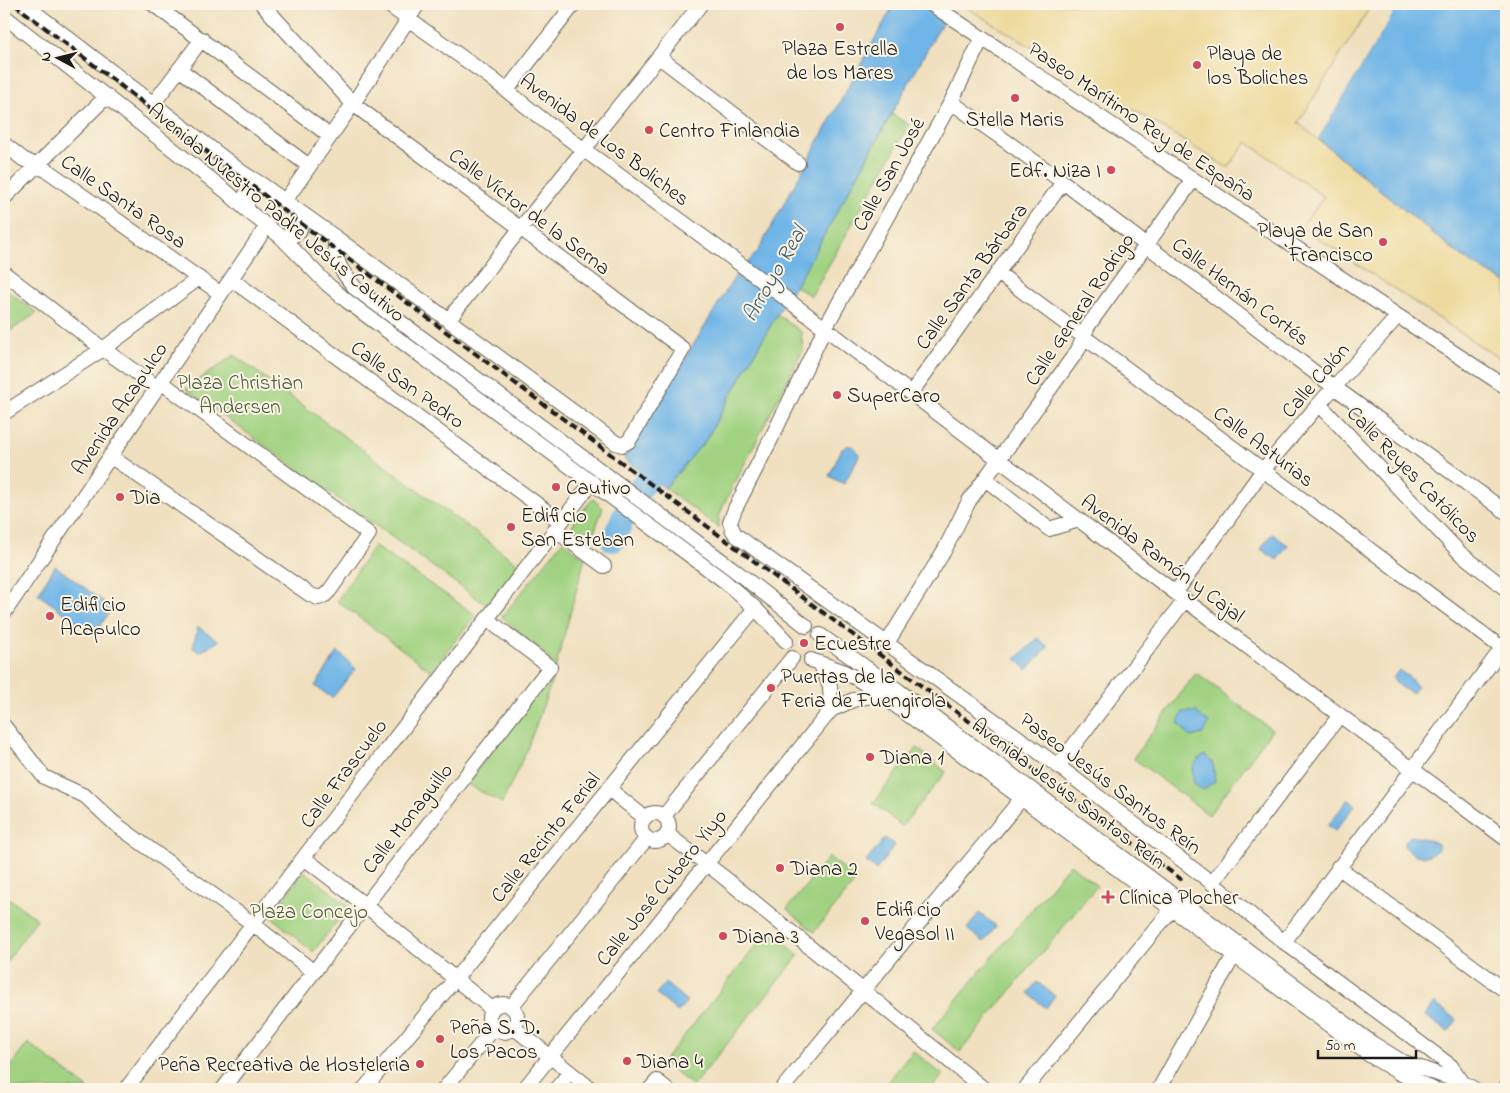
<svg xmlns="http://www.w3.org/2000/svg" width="1510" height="1093" viewBox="0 0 1510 1093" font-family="'Indie Flower',sans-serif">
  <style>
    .green { fill: #a0d281; stroke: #5e774e }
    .sand { fill: #eeda9e; stroke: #857b5d }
    .water { fill: #70b5e7; stroke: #466882 }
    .pier { fill: #f0e0c0 }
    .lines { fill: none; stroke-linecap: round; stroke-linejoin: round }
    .river { stroke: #70b5e7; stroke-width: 24 }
    .minor-casing { stroke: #666155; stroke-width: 16 }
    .minor { stroke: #fff; stroke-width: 14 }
    .rail { stroke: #1c1c1c; stroke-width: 4; stroke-dasharray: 8 4; stroke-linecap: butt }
    .poi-dot { fill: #d1495b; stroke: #fcf5e5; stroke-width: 2 }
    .labels { text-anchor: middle; stroke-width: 4; stroke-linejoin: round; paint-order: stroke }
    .poi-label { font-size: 21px; fill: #1c1c1c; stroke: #fcf5e5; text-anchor: start }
    .street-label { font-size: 21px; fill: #1c1c1c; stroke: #fcf5e5 }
    .park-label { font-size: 21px; fill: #4a5c3f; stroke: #fcf5e5 }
    .water-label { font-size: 22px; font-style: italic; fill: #3e596d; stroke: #fcf5e5 }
  </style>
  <rect width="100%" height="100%" fill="#fcf5e5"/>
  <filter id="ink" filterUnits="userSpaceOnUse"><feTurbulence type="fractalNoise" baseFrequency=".02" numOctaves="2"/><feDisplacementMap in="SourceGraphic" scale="10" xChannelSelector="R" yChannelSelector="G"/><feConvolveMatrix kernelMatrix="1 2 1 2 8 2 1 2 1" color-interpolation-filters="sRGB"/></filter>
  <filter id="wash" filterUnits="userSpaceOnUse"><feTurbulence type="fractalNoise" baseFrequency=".0096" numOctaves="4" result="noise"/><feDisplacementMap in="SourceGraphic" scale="20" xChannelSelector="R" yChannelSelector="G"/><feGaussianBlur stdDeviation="1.12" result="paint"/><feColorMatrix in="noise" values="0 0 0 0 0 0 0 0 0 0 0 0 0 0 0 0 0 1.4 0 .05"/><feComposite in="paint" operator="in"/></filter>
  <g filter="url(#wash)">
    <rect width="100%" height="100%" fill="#f0e0c0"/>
    <path class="green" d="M892,114L909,125L811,296L795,286Z
      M4,288L37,313L4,335Z
      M777,314L801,332L803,350L724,504L719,517V528L665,488L705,441Z
      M234,355L521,566L489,607L186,389Z
      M593,499L603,508L588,549L567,534L581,512Z
      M563,541L585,558L552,681L527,750L502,803L467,784L553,665L545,654L502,617Z
      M374,546L476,615L431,671L337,601Z
      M1196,673L1272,730L1209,815L1133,758Z
      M917,748L946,772L902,826L873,803Z
      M829,857L857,880L814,932L787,909Z
      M1070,864L1097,886L960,1052L932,1029Z
      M304,871L349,906L313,952L270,916Z
      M4,895L37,919L4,965Z
      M769,930L799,955L693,1086L663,1062Z
      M28,1043L89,1089H11L4,1084V1075Z
      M913,1051L943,1075L931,1089H882Z"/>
    <path class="sand" d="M961,4H1209L1226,7L1288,4H1372L1298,123L1462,257L1506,283V363L1301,227L1324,197L1247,142L1228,168Z"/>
    <path class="water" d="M894,4H949L941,25L798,282L777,314L705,441L665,488L624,459L734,278L758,251Z
      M1399,4H1506V283L1462,257L1318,139Z
      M847,446H852L857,450L859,456L844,484L829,476L842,449Z
      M1272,534L1288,545L1277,560L1261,549Z
      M55,566L112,608L94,635L38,594Z
      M198,627L219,641L200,652L193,648Z
      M1038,638L1048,647L1027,670L1016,659Z
      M338,652L356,669L332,698L315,686Z
      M1399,670L1410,678L1417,686L1412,693L1400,687L1393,678Z
      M1183,712H1196L1209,723L1203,734L1190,737L1178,722Z
      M1205,755L1213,763L1215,781L1203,790L1194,784C1192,769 1191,763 1205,755Z
      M1348,799L1355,805L1335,831L1328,826Z
      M1412,836L1430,840L1438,844V849C1427,860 1415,858 1404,846C1405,840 1407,838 1412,836Z
      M885,838L895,845L876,870L866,862Z
      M979,913L996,926L984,942L967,929Z
      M1037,982L1055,996L1046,1008L1028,993Z
      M665,983L687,1001L678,1012L656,994Z
      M1434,1003L1457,1020L1448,1032L1425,1016Z"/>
    <path class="pier" d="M1397,4H1399L1318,139L1316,138Z"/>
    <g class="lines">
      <path class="river" d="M613,540L631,501L668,450"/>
    </g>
  </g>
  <g filter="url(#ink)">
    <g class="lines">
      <defs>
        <path id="minor" d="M24,4L243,173L261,184L335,237C334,262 341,271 356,289L733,569L806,626
          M153,4L330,136
          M262,4L353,104L683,349L629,441L622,445L616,443L335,237
          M387,4L491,78L542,119L740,264L1185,600L1506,839
          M931,4L1398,316L1506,387
          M4,16L227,192L249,212L281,237L327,284L347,301L723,580L755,608L786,641
          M982,38L951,102L825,328L772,437L735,509L730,522L733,531L737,536L1058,766L1212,883L1284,942L1451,1066L1463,1083
          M659,57L798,163
          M179,69L309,166
          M507,90L574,4
          M951,102L1063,182L1334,387L1506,512
          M153,104L202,39
          M4,144L23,159L48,171L221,294
          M4,198L107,96
          M285,201L353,104L418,4
          M249,212C243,196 243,189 261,184
          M281,237C299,237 301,233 303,215
          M4,273L103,349L158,388
          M998,273L1506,651
          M231,279L561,522
          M449,319L520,229L701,4
          M911,393L1063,182
          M1319,404L1460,553L1506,589
          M4,413L103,349L199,278
          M110,456L309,594L318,598L325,595L330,590L369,534L161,382
          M985,479L1049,529L1079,520
          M555,530L604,566
          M1176,592L1263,470L1319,404L1398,316
          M4,613L267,226
          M820,635L899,691L1372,1043L1401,1061L1463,1083L1474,1089
          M887,643L944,551L969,501L1078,350L1088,326L1193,180
          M811,660L840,670L856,678L880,694L1371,1056L1399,1073L1433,1089
          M820,663L830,686L831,710
          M4,726L44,777L85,796L114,823L253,924L314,972
          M1058,766L1185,600
          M609,789L645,818
          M641 827a14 14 0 1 1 28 0a14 14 0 1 1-28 0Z
          M664,816L792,658
          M667,834L721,875L984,1089
          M304,858L365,905L492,1009
          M1338,867L1506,991
          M1212,883L1340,715
          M1284,942L1506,643
          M489 1018a14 14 0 1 1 28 0a14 14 0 1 1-28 0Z
          M511,1007L647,838
          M513,1027L591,1089
          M126,1089C282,887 436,684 592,482
          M223,1089L550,667L487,619
          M364,1089L461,972L755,608
          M444,1089L494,1028
          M524,1089L831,710L853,700L880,694
          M556,1089L570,1072
          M650,1089L657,1081L667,1089
          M782,1089L1022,798
          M1025,1089L1172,909
          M1159,1089L1234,955
          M1505,1089L1506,1087"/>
      </defs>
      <use href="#minor" class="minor-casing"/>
      <use href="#minor" class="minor"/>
      <path class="rail" d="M14,4L319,237L1182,880"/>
    </g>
  </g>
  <g class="poi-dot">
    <circle cx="840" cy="27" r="5"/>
    <circle cx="1197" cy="65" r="5"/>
    <circle cx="1015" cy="98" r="5"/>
    <circle cx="649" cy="130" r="5"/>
    <circle cx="1111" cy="170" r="5"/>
    <circle cx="1383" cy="242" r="5"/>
    <circle cx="837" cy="395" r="5"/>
    <circle cx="556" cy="487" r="5"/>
    <circle cx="120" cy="497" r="5"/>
    <circle cx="511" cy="527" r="5"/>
    <circle cx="50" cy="616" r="5"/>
    <circle cx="804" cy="643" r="5"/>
    <circle cx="771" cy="688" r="5"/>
    <circle cx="870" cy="757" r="5"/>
    <circle cx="780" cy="868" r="5"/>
    <path d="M1105.5 889.5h5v5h5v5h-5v5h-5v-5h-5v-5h5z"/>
    <circle cx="865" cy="921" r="5"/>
    <circle cx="723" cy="936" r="5"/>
    <circle cx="440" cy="1039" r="5"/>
    <circle cx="627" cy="1061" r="5"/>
    <circle cx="420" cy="1064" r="5"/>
  </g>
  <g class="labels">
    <g class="poi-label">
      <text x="840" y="55" text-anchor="middle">Plaza Estrella<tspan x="840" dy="24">de los Mares</tspan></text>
      <text x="1207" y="60">Playa de<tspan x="1207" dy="24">los Boliches</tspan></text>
      <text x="1015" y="126" text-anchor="middle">Stella Maris</text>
      <text x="659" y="137">Centro Finlandia</text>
      <text x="1101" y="177" text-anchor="end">Edf. Niza I</text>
      <text x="1373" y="237" text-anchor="end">Playa de San<tspan x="1373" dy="24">Francisco</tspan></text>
      <text x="847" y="402">SuperCaro</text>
      <text x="566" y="494">Cautivo</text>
      <text x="130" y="504">Dia</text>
      <text x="521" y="522">Edificio<tspan x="521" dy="24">San Esteban</tspan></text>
      <text x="60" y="611">Edificio<tspan x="60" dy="24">Acapulco</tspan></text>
      <text x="814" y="650">Ecuestre</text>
      <text x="781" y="683">Puertas de la<tspan x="781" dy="24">Feria de Fuengirola</tspan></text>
      <text x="880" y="764">Diana 1</text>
      <text x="790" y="875">Diana 2</text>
      <text x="1119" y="904">Clínica Plocher</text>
      <text x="875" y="916">Edificio<tspan x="875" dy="24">Vegasol II</tspan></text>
      <text x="733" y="943">Diana 3</text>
      <text x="450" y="1034">Peña S. D.<tspan x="450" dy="24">Los Pacos</tspan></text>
      <text x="637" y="1068">Diana 4</text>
      <text x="410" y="1071" text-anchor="end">Peña Recreativa de Hosteleria</text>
    </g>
    <g class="street-label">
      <text transform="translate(1142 121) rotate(34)" y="7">Paseo Marítimo Rey de España</text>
      <text transform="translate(605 139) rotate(37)" y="7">Avenida de Los Boliches</text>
      <text transform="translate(888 174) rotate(-61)" y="7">Calle San José</text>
      <text transform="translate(124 201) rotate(35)" y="7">Calle Santa Rosa</text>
      <text transform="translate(530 211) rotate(37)" y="7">Calle Víctor de la Serna</text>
      <text transform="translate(277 212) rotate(40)" y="7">Avenida Nuestro Padre Jesús Cautivo</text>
      <text transform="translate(971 276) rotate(-54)" y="7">Calle Santa Bárbara</text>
      <text transform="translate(1241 291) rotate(37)" y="7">Calle Hernán Cortés</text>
      <text transform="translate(1079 309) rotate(-56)" y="7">Calle General Rodrigo</text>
      <text transform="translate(1315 380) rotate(-49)" y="7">Calle Colón</text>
      <text transform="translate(408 384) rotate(36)" y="7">Calle San Pedro</text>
      <text transform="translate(119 408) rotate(-56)" y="7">Avenida Acapulco</text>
      <text transform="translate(1264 446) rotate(37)" y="7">Calle Asturias</text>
      <text transform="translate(1414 474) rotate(46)" y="7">Calle Reyes Católicos</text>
      <text transform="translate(1163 558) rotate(37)" y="7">Avenida Ramón y Cajal</text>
      <text transform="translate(343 773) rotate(-53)" y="7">Calle Frascuelo</text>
      <text transform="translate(1111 783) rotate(37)" y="7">Paseo Jesús Santos Reín</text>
      <text transform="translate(1069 793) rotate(37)" y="7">Avenida Jesús Santos Reín</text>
      <text transform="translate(407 818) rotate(-52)" y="7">Calle Monaguillo</text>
      <text transform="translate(545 837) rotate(-51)" y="7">Calle Recinto Ferial</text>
      <text transform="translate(661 887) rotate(-51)" y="7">Calle José Cubero Yiyo</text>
    </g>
    <g class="park-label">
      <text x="240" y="389">Plaza Christian<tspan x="240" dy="24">Andersen</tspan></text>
      <text x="309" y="918">Plaza Concejo</text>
    </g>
    <g class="water-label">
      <text transform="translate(773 273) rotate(-60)" y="8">Arroyo Real</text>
    </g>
  </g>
  <rect width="1510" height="1093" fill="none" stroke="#fcf5e5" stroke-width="20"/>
  <g transform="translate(58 58) rotate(277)" stroke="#fcf5e5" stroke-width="4" paint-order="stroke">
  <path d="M0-4L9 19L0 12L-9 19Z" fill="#1c1c1c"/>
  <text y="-8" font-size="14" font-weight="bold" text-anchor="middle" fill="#1c1c1c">N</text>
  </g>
  <path d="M1318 1050v8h98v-8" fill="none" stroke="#1c1c1c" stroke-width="2.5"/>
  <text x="1325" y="1050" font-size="15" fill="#1c1c1c" stroke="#fcf5e5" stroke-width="4" paint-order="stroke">50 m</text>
</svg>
